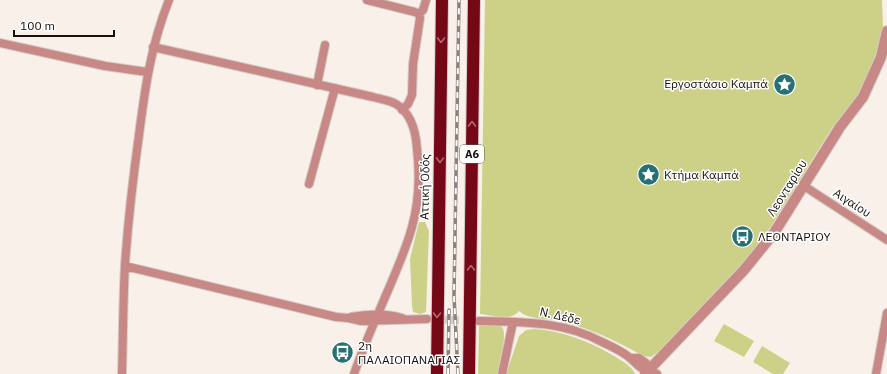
<svg xmlns="http://www.w3.org/2000/svg" width="887" height="374" viewBox="0 0 887 374" font-family="'IBM Plex Sans',sans-serif">
  <style>
    .green { fill: #cdd187 }
    .lines { fill: none; stroke-linecap: round; stroke-linejoin: round }
    .minor-tunnel { stroke: #d7cec9; stroke-width: 8; stroke-dasharray: 8 4; stroke-linecap: butt }
    .minor-casing { stroke: #d5ccc7; stroke-width: 10 }
    .tertiary-casing { stroke: #d5ccc7; stroke-width: 12 }
    .motorway-casing { stroke: #d5ccc7; stroke-width: 14 }
    .minor { stroke: #c88885; stroke-width: 8 }
    .tertiary { stroke: #c88885; stroke-width: 10 }
    .motorway { stroke: #760717; stroke-width: 12 }
    .rail-casing { stroke: #89827e; stroke-width: 3.5 }
    .rail { stroke: #fff; stroke-width: 2; stroke-dasharray: 6; stroke-linecap: butt }
    .oneway { stroke: #ad6a74 }
    .labels { text-anchor: middle; stroke-width: 3; stroke-linejoin: round; paint-order: stroke }
    .shield { fill: #fff; stroke: #5a5856; stroke-width: 1 }
    .shield-label { font-size: 11px; font-weight: bold; fill: #13100e }
    .poi-label { font-size: 12px; fill: #13100e; stroke: #fff; text-anchor: start }
    .street-label { font-size: 12px; fill: #13100e; stroke: #fff }
  </style>
  <rect width="100%" height="100%" fill="#faf0ea"/>
  <path class="green" d="M485,0H882L883,28L879,49L869,74L858,95L832,128L768,231L753,254L663,348L651,357L643,356C616,341 585,325 554,320C542,318 527,319 519,311C511,322 492,315 480,314Z
    M419,222H425L429,231L426,312L420,314L413,312L412,305L410,259Z
    M724,324L754,341L744,357L714,341Z
    M479,325C485,325 497,323 502,327C508,332 499,365 498,374H478Z
    M534,329C563,331 589,341 614,356C622,361 631,365 635,374H506L519,336L526,330Z
    M762,346L790,363L783,374H773L753,362Z"/>
  <g class="lines">
    <path class="minor-tunnel" d="M427,319L475,321"/>
    <defs>
      <path id="minor" d="M367,0L415,12L419,14L420,18L413,64L412,95L408,104L402,110
        M419,14L423,10L426,0
        M0,43L105,66L147,72
        M153,47L373,97C380,99 389,100 396,104C411,113 416,133 417,149C420,175 419,202 412,227C407,246 399,264 392,281C379,312 365,342 354,374
        M317,85L325,45
        M309,184L335,88
        M804,186L887,240
        M125,266L336,317L348,318L361,321L427,319
        M351,317C367,314 386,313 402,318
        M479,321C523,322 563,321 602,342C611,346 621,351 629,357C634,361 636,365 643,369L646,368L657,374
        M630,358H639L646,363V368
        M122,374C123,338 123,301 125,265C128,222 133,178 139,135C145,88 151,45 169,0
        M502,374L513,322
        M876,374L887,313"/>
      <path id="tertiary" d="M645,374L744,270L774,233L840,127L863,97L881,57L887,31"/>
      <path id="motorway" d="M437,374L442,0
        M469,374L474,0"/>
    </defs>
    <use href="#minor" class="minor-casing"/>
    <use href="#tertiary" class="tertiary-casing"/>
    <use href="#motorway" class="motorway-casing"/>
    <use href="#minor" class="minor"/>
    <use href="#tertiary" class="tertiary"/>
    <use href="#motorway" class="motorway"/>
    <defs>
      <path id="rail" d="M448,374L449,310
        M458,374L454,296L459,0"/>
    </defs>
    <use href="#rail" class="rail-casing"/>
    <use href="#rail" class="rail"/>
  </g>
  <defs><path id="oneway-chevron" d="M-2-3.5L2.5 0L-2 3.5" fill="none" stroke-width="1.6" stroke-linecap="round" stroke-linejoin="round"/></defs>
  <g class="oneway">
    <use href="#oneway-chevron" transform="translate(441 40) rotate(91)"/>
    <use href="#oneway-chevron" transform="translate(472 124) rotate(-89)"/>
    <use href="#oneway-chevron" transform="translate(440 160) rotate(91)"/>
    <use href="#oneway-chevron" transform="translate(471 268) rotate(-89)"/>
    <use href="#oneway-chevron" transform="translate(437 315) rotate(91)"/>
  </g>
  <defs>
    <symbol id="sight-disc" viewBox="-11 -11 22 22"><circle r="9.5" fill="#277175" stroke="#fff"/><path d="M0-6L1.8-2.2L6-1.7L2.9 1.2L3.7 5.4L0 3.3L-3.7 5.4L-2.9 1.2L-6-1.7L-1.8-2.2Z" fill="#fff"/></symbol>
    <symbol id="bus-disc" viewBox="-11 -11 22 22"><circle r="9.5" fill="#277175" stroke="#fff"/><path d="M-5-6H5V4H4V6H2V4H-2V6H-4V4H-5ZM-3.5-4V0h7V-4ZM-3.5 1.2v1.5H-2V1.2ZM2 1.2v1.5H3.5V1.2Z" fill="#fff"/></symbol>
  </defs>
  <g fill-rule="evenodd">
    <use href="#sight-disc" x="772" y="72" width="25" height="25"/>
    <use href="#sight-disc" x="636" y="162" width="25" height="25"/>
    <use href="#bus-disc" x="730" y="224" width="25" height="25"/>
    <use href="#bus-disc" x="330" y="340" width="25" height="25"/>
  </g>
  <g class="labels">
    <rect class="shield" x="460" y="145" width="24" height="18" rx="3"/>
    <g class="shield-label">
      <text x="472" y="158">Α6</text>
    </g>
    <g class="poi-label">
      <text x="768" y="88" text-anchor="end">Εργοστάσιο Καμπά</text>
      <text x="664" y="179">Kτήμα Καμπά</text>
      <text x="758" y="241">ΛΕΟΝΤΑΡΙΟΥ</text>
      <text x="358" y="350">2η<tspan x="358" dy="14">ΠΑΛΑΙΟΠΑΝΑΓΙΑΣ</tspan></text>
    </g>
    <g class="street-label">
      <text transform="translate(425 187) rotate(-89)" y="4">Αττική Οδός</text>
      <text transform="translate(787 188) rotate(-58)" y="4">Λεονταρίου</text>
      <text transform="translate(852 203) rotate(33)" y="4">Αιγαίου</text>
      <text transform="translate(560 316) rotate(13)" y="4">Ν. Δέδε</text>
    </g>
  </g>
  <path d="M14 30v6h100v-6" fill="none" stroke="#13100e" stroke-width="2"/>
  <text x="20" y="30" font-size="12" fill="#13100e" stroke="#ffffff" stroke-width="3" paint-order="stroke">100 m</text>
</svg>
